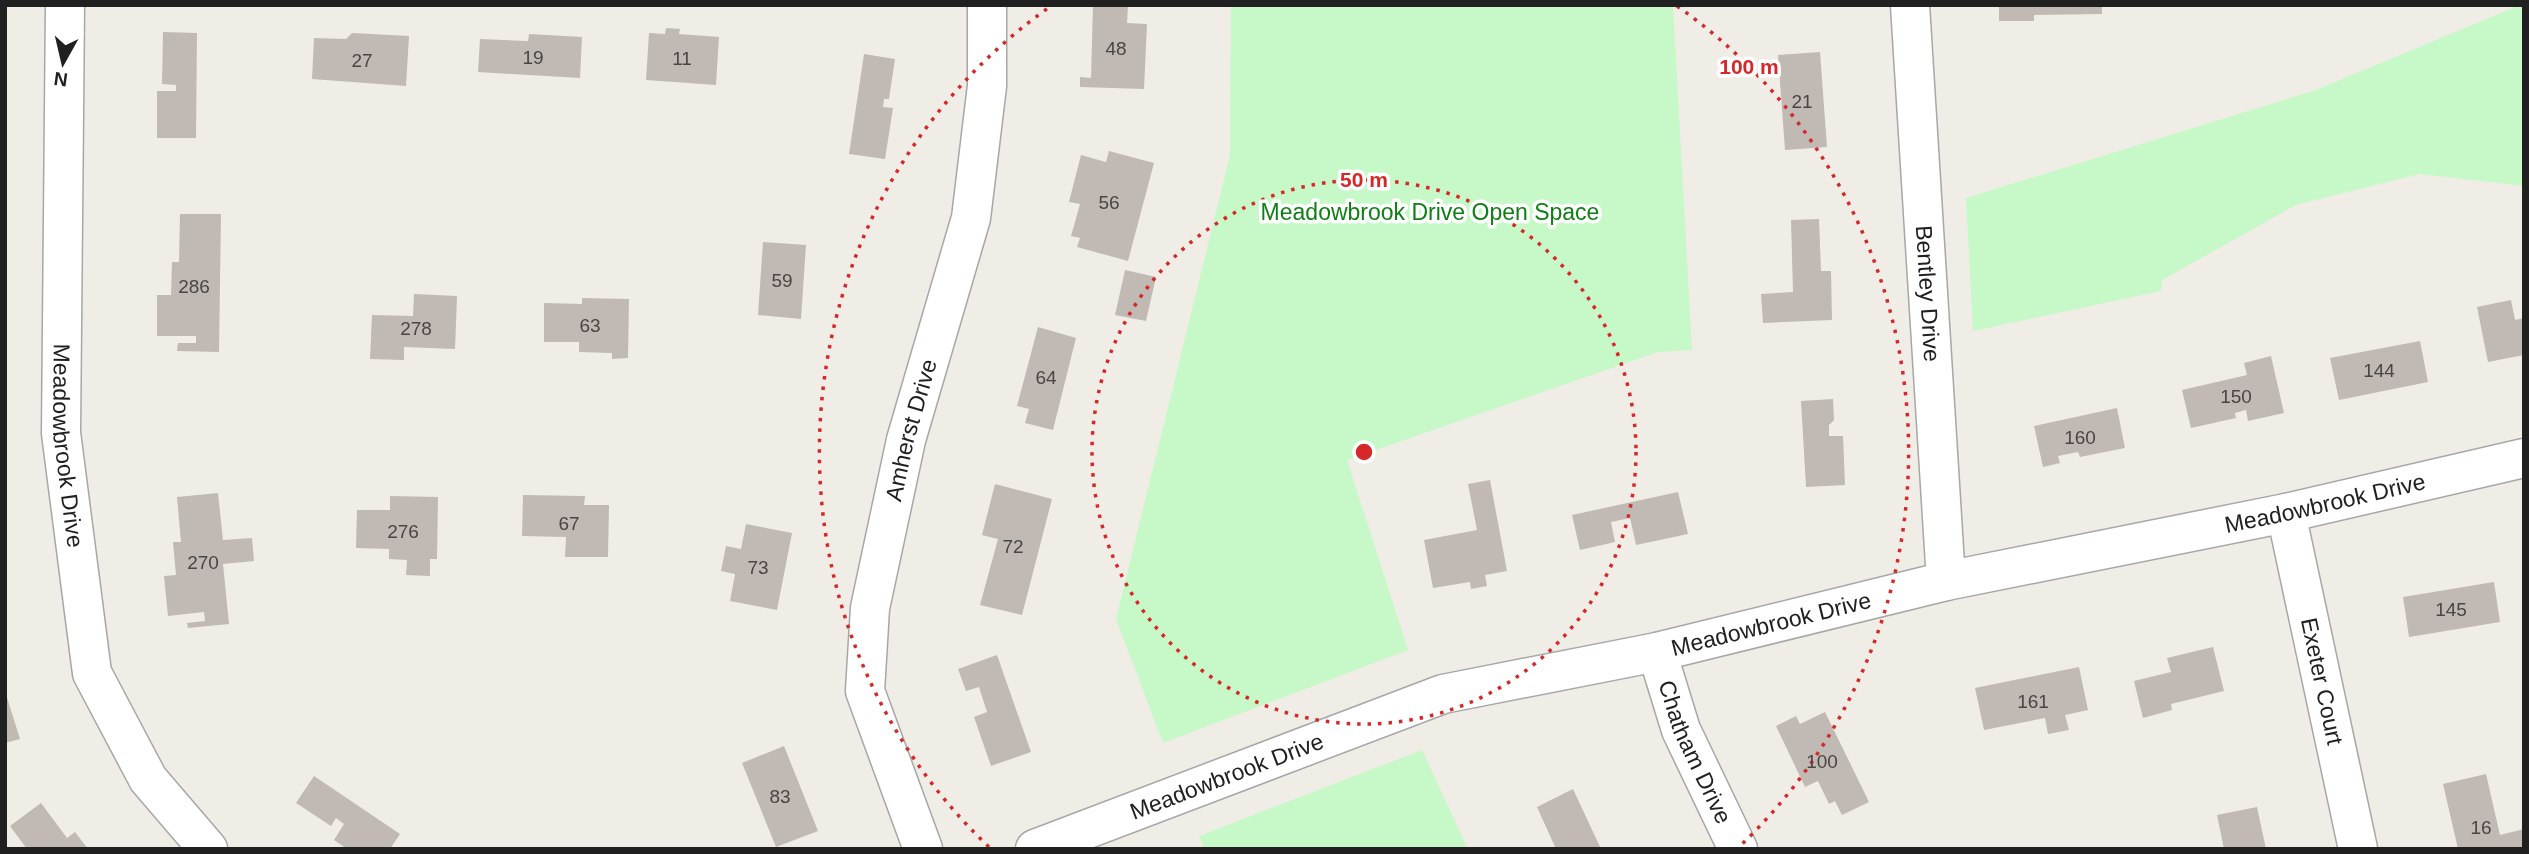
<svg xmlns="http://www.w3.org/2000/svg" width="2529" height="854" viewBox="0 0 2529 854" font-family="Helvetica,sans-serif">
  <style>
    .park { fill: #c6f8c8 }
    .building { fill: #c1b9b3 }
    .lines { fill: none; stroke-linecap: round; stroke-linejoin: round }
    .minor-casing { stroke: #a7a7a7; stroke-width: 41 }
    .minor { stroke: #fff; stroke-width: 38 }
    .ring { fill: none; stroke: #d62828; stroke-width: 3.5; stroke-dasharray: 3.5 7 }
    .labels { text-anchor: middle; stroke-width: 7; stroke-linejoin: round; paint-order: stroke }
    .number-label { font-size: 19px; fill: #484645 }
    .park-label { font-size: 23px; fill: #0f7e13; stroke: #fff }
    .street-label { font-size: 23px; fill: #202020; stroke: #fff }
    .centre { fill: #d62828; stroke: #fff; stroke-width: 3.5 }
    .ring-label { font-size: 21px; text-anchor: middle; font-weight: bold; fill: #d62828; stroke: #fff; stroke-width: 7; stroke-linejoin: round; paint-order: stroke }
  </style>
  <rect width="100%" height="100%" fill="#f0ede7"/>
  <path class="park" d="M1231,5H1673L1692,350L1658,352L1347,460L1408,650L1163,743L1116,619L1230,155Z
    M2520,5H2524V186L2420,174L2296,205L2162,280L2161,291L1973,331L1966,198L2316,90Z
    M1422,750L1468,849H1204L1199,836Z"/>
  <path class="building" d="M1093,5H1128L1127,23L1147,24L1144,89L1080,87V77L1091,78Z
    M1999,5H2102V14L2034,15V21H1999Z
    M666,28L680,29L679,34L719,37L716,85L646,80L649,33L665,34Z
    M163,32L197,33L196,138H157V91H176V85L162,84Z
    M352,33L409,36L406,86L312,79L314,38L346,39Z
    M529,34L582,37L580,78L478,72L480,39L528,41Z
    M1820,52L1827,147L1785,150L1778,55Z
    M864,54L895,59L889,99H884L883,107L893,108L885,159L849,154Z
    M1109,151L1154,163L1128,261L1077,247L1080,238L1071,236L1080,204L1069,202L1081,155L1106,162Z
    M180,214H221L219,352L177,351L178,343H196V336H157V295H171L172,262H179Z
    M1819,219L1821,271H1831L1832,320L1763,323L1761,294L1793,292L1791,220Z
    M763,242L806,245L801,319L758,315Z
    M1125,270L1156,277L1146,321L1115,315Z
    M414,294L457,296L455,349L404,347V360L370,359L372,315L413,316Z
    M582,298L629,299L628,358L612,359V353L579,352V342H544V303L582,304Z
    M2511,300L2515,320L2524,318V355L2488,362L2477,307Z
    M1038,327L1076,338L1053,430L1025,423L1029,409L1017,406Z
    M2420,341L2428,382L2339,400L2330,358Z
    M2271,356L2284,413L2248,421L2246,410L2235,413L2236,418L2191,428L2182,390L2247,375L2244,363Z
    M1833,399L1834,420L1829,425V436H1843L1845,485L1806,487L1801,401Z
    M2117,408L2125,448L2080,457L2078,452L2058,456L2060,463L2043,467L2034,426Z
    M1490,480L1507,571L1485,575L1487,586L1471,589L1470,582L1433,588L1424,540L1477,530L1468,484Z
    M995,484L1052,499L1022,615L980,605L998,539L982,535Z
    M1678,492L1688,534L1636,545L1630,518L1611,522L1615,542L1580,550L1572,515Z
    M218,493L223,540L252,538L254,561L223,564L229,624L188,628L187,623L205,621L204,612L168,616L164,576L176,575L173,542H181L177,497Z
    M523,495L585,496L584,505H609L608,557H565L566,537L522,536Z
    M390,496L438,497L437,559H430V576L406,575L407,560L389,559V549L356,548L357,510H390Z
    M746,524L792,533L777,610L730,601L735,574L721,571L726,546L741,549Z
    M2494,582L2500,622L2409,637L2403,597Z
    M2213,647L2224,691L2171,704L2172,710L2143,718L2134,681L2171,672L2167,658Z
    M997,655L1031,752L991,766L974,717L987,712L979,687L966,691L958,669Z
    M2079,667L2088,710L2065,715L2069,730L2048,734L2045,718L1984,730L1975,688Z
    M5,691L20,739L5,743Z
    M1825,712L1869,802L1842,815L1835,801L1829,804L1818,781L1805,787L1776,726L1796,716L1800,724Z
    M784,746L818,831L776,847L742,763Z
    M2486,774L2500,835L2524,829V849H2458L2443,784Z
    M314,776L400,834L390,849H347L334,840L344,824L336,818L331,826L296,803Z
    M1573,789L1601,849H1556L1537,807Z
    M41,803L67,838L75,832L88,849H27L10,826Z
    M2257,807L2266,849H2224L2217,815Z"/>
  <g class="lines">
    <defs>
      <g id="minor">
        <path id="s1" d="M65,5L61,433L92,673L148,779L208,849"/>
        <path id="s2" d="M1910,5L1946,581"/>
        <path id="s3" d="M2286,513L2358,849"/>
        <path id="s4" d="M1657,652L1681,730L1738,849"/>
        <path id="s5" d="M923,849L865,691L870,608L906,440L971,218L987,86V5"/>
        <path id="s6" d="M1035,849L1443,694L1657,652L1946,581L2286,513L2524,458"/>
      </g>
    </defs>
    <use href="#minor" class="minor-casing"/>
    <use href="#minor" class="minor"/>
  </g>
  <g class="ring">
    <circle cx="1364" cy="452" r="272"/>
    <path d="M989 847A545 545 0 0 1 1051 6M1677 6A545 545 0 0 1 1739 847"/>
  </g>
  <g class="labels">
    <g class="number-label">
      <text x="1116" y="55">48</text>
      <text x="533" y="64">19</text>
      <text x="682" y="65">11</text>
      <text x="362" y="67">27</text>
      <text x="1802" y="108">21</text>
      <text x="1109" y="209">56</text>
      <text x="782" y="287">59</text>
      <text x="194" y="293">286</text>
      <text x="590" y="332">63</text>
      <text x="416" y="335">278</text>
      <text x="2379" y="377">144</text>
      <text x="1046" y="384">64</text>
      <text x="2236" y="403">150</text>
      <text x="2080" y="444">160</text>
      <text x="569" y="530">67</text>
      <text x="403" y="538">276</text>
      <text x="1013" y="553">72</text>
      <text x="203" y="569">270</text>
      <text x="758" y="574">73</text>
      <text x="2451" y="616">145</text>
      <text x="2033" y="708">161</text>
      <text x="1822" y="768">100</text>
      <text x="780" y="803">83</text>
      <text x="2481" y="834">16</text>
    </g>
    <g class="park-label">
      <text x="1430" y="220">Meadowbrook Drive Open Space</text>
    </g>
    <g class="street-label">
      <text dy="8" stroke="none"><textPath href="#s2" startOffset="289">Bentley Drive</textPath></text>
      <text dy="8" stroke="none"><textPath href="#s5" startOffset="434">Amherst Drive</textPath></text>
      <text dy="8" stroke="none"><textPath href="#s1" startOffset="441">Meadowbrook Drive</textPath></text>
      <text dy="8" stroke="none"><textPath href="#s6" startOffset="1339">Meadowbrook Drive</textPath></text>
      <text dy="8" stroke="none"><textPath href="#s6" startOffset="772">Meadowbrook Drive</textPath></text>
      <text dy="8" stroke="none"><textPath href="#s3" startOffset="172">Exeter Court</textPath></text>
      <text dy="8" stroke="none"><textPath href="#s4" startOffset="107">Chatham Drive</textPath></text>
      <text dy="8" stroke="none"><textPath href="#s6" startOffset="205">Meadowbrook Drive</textPath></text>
    </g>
  </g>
  <circle cx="1364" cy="452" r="10" class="centre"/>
  <g class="ring-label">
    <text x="1749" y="74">100 m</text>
    <text x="1364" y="187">50 m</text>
  </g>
  <rect width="2529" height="854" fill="none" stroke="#202020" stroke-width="14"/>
  <g transform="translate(63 63) rotate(188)" stroke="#ffffff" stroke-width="5" paint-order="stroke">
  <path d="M0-5L12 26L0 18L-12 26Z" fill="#202020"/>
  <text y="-10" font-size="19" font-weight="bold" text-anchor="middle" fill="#202020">N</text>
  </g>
</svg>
